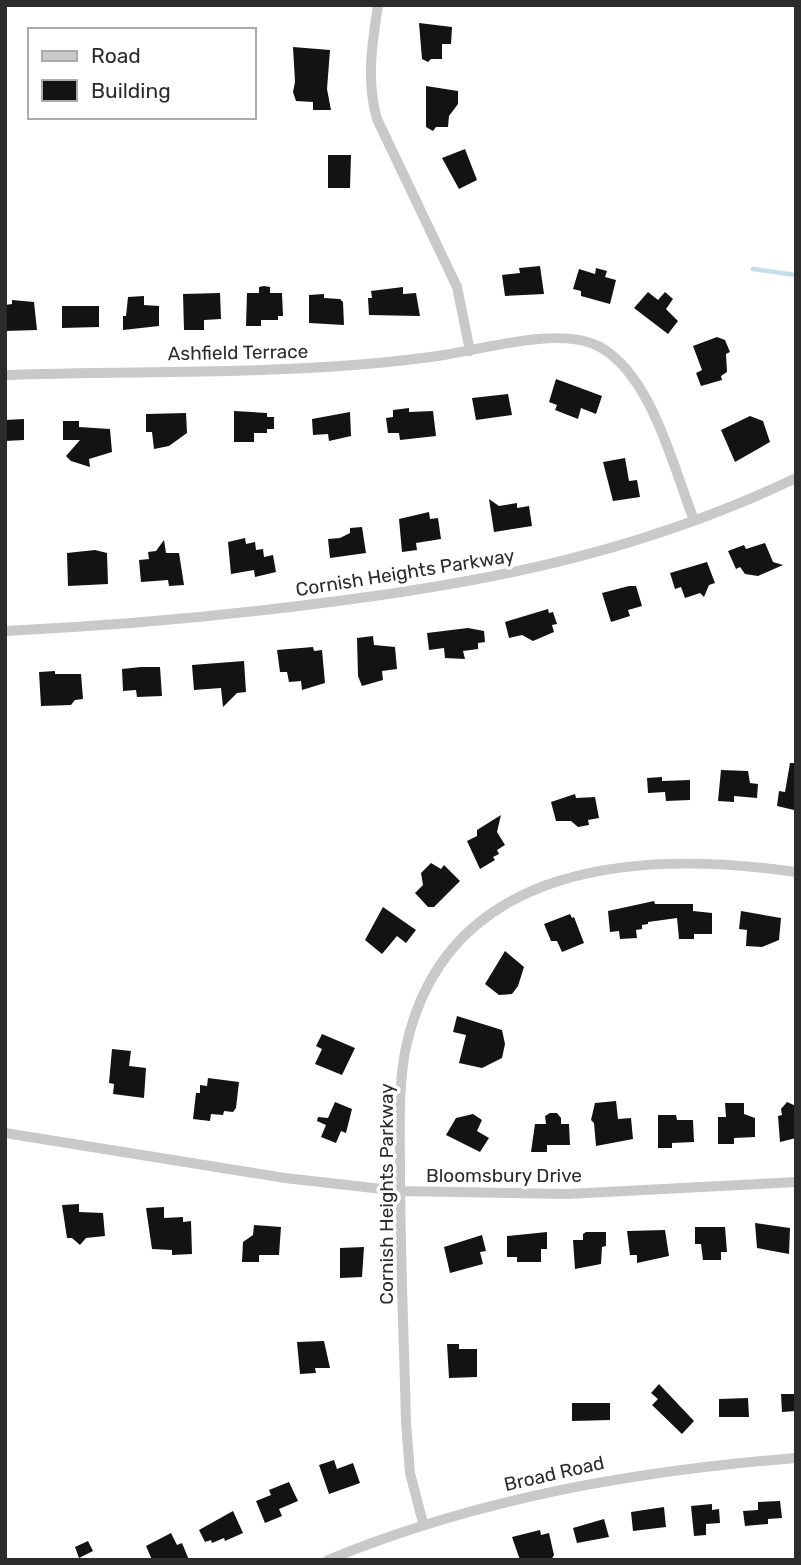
<svg xmlns="http://www.w3.org/2000/svg" width="801" height="1565" viewBox="0 0 801 1565" font-family="Rubik,sans-serif">
  <style>
    .lines { fill: none; stroke-linecap: round; stroke-linejoin: round }
    .stream { stroke: #c6dee9; stroke-width: 4.5 }
    .building { fill: #131313 }
    .street { stroke: #c9c9c9; stroke-width: 10 }
    .labels { text-anchor: middle; stroke-width: 7; stroke-linejoin: round; paint-order: stroke }
    .street-label { font-size: 19px; fill: #2c2c2c; stroke: #fff }
  </style>
  <rect width="100%" height="100%" fill="#fff"/>
  <g class="lines">
    <path class="stream" d="M753,269L796,275"/>
  </g>
  <path class="building" d="M419,23L452,27L451,44H442V59H431L428,62L422,59Z
    M293,47L330,50L327,89L331,110H313V102L296,101L293,92L295,82Z
    M426,86L458,91V104L449,116L448,127H436L433,131L426,127Z
    M465,149L477,180L459,189L442,158Z
    M328,155H351L350,188H328Z
    M540,266L544,294L505,296L502,275L520,273L519,268Z
    M596,268L607,271L605,277L616,280L610,304L581,296V291L573,289L579,269L595,274Z
    M264,286L270,287V293H282L283,316H278V320H261V326H246L247,293H259V287Z
    M403,287V294L416,293L420,316L369,315L368,298H372L371,291Z
    M648,292L658,300L665,292L673,299L666,309L678,321L668,334L634,308Z
    M220,293L221,319L204,320V330H184L183,294Z
    M324,294V298L340,299L343,302L344,325L309,323V295Z
    M144,296V305L159,306V326L123,330V316H126L128,297Z
    M12,300L34,302L37,330L5,331V305L12,304Z
    M62,306H99V327L62,328Z
    M717,337L725,340L730,352L726,354L727,372L721,376L722,380L701,386L696,373L702,370L693,346Z
    M556,379L602,396L596,414L581,408L578,419L555,410L557,405L549,402Z
    M508,394L512,415L476,420L472,398Z
    M409,408V412L433,411L436,436L400,440L399,433H388L386,418L393,417V410Z
    M234,411L267,413V417H274V429H267V433H254V442H234Z
    M350,412L351,436L329,441L328,434L313,435L312,419Z
    M186,413L187,433L169,446L154,449L152,432H146V414Z
    M750,416L763,421L770,442L735,462L721,430Z
    M24,419V440L5,441V420Z
    M63,421H79V427L110,429L112,452L89,459L90,467L71,461L66,456L80,440H63Z
    M625,458L629,481L637,480L640,497L613,501L603,462Z
    M489,499L499,506L517,503V508L529,506L532,526L494,532Z
    M429,512L430,519L438,518L441,539L416,543L417,550L402,552L399,519Z
    M362,527L366,553L330,558L328,539L340,538L350,533V528Z
    M245,538L246,544L255,542L256,550L263,549L264,557L273,555L276,572L255,577L254,570L231,574L228,542Z
    M164,540L166,553H179L184,585L169,586L168,580L141,582L139,560L149,559L148,552L156,551Z
    M765,543L773,562L783,565L758,576L745,574L740,567L736,569L728,551L744,545L746,549Z
    M95,550L107,553L108,584L68,586L67,553Z
    M707,562L715,583L709,585L704,597L700,593L685,598L681,587L675,589L670,573Z
    M629,586H636L642,606L628,610L630,616L611,622L602,593Z
    M548,609L549,613L553,612L557,624L552,625L554,632L533,641L522,635L509,638L505,622Z
    M468,628L484,631L485,642L478,643V649L463,651L465,659L445,658L444,648L429,650L427,633Z
    M373,636L374,645L395,647L397,669L382,671L383,680L362,686L358,676L357,638Z
    M313,647L314,651L322,650L325,683L302,690L301,681L289,682L287,672H280L277,650Z
    M244,661L246,692L237,693L223,707L221,688L194,690L192,665Z
    M141,667H160L162,696L137,697L136,690L123,691L122,669Z
    M55,671V674H81L83,699L75,700L71,705L41,706L39,672Z
    M790,763H796L794,810L777,806L779,791L785,792Z
    M721,770L748,771L750,783L758,784L757,798L734,796V802L718,801Z
    M662,777V781L690,780V800L666,801L665,792L648,793L647,778Z
    M575,794L576,798L595,797L599,818L588,820L589,825L578,827L571,821H556L551,802Z
    M501,815L497,832L505,845L497,850L499,854L493,857L495,860L480,869L467,841L477,836V830Z
    M431,863L441,869L444,865L460,881L434,907H428L415,893L423,885L421,873Z
    M654,901L655,904H693V911L712,913V934H694V939H679L677,918L648,922V924L642,925V929L636,930L637,938L620,939L619,931L610,932L608,911Z
    M383,907L416,930L406,943L397,936L382,954L365,940Z
    M741,911L781,918L779,940L762,947L746,946L747,930L739,929Z
    M570,914L572,918L574,917L584,943L562,952L557,941H551L544,924Z
    M505,951L524,967L518,986L512,994L499,995L485,984Z
    M457,1016L502,1030L505,1044L502,1058L482,1068L459,1063L466,1035L453,1032Z
    M322,1034L355,1048L342,1075L315,1064L322,1049L316,1046Z
    M112,1049L131,1051L129,1066L146,1068L144,1098L113,1094L114,1084L109,1083Z
    M208,1078L239,1082L236,1108L233,1112L224,1111L223,1115L211,1114L210,1121L193,1119L196,1093H200V1085L207,1086Z
    M616,1101L618,1119L631,1118L633,1139L596,1146L594,1123L591,1120L595,1103Z
    M335,1102L352,1109L346,1133L341,1131L336,1143L321,1137L326,1125L317,1121L318,1117L328,1118Z
    M787,1102L796,1106V1138L780,1142L778,1116L782,1115L781,1109Z
    M725,1103H744V1114L755,1118V1137L734,1138V1144H718V1117H726Z
    M550,1113H557L561,1118V1124H569L570,1145H547V1152H531L535,1124H546L545,1116Z
    M473,1114L482,1120L477,1131L489,1138L480,1152L446,1135L456,1118Z
    M658,1115H676L677,1120H693L694,1142L672,1143V1148H658Z
    M79,1204V1212L103,1213L105,1236L86,1238L80,1245L72,1238H67L62,1205Z
    M164,1207V1218L183,1217V1222L191,1221L192,1254L172,1255V1250L152,1249L146,1208Z
    M755,1223L790,1228L789,1254L757,1248Z
    M254,1225L281,1227L279,1255H259V1262H242L243,1242L253,1235Z
    M695,1227H725L727,1252H721V1260H703L701,1244H695Z
    M665,1230L669,1256L637,1263V1255H630L627,1231Z
    M547,1232V1249H541V1262H517V1257H507V1236Z
    M586,1232H606V1246L602,1247L601,1264L575,1269L573,1240H583V1234Z
    M482,1235L486,1251L480,1252L483,1264L450,1273L444,1247Z
    M364,1247L362,1277L340,1278V1248Z
    M324,1341L330,1368H315L316,1373L300,1374L297,1342Z
    M447,1344H459V1349H477V1377L449,1378Z
    M659,1384L694,1421L682,1434L652,1405L658,1399L651,1393Z
    M781,1394H796V1411L782,1412Z
    M748,1398L749,1417H719V1399Z
    M572,1403H610V1420L572,1421Z
    M334,1460L337,1469L353,1463L360,1483L329,1494L319,1465Z
    M289,1482L298,1501L279,1509L282,1516L265,1523L256,1501L271,1495L269,1490Z
    M780,1501L782,1518L768,1519V1524L745,1526L743,1511L758,1510V1502Z
    M712,1504V1510L719,1509L720,1523L706,1524V1535L694,1536L691,1506Z
    M664,1507L666,1527L633,1531L631,1512Z
    M233,1511L243,1533L225,1541L224,1538L212,1543L211,1540L205,1542L199,1530Z
    M604,1519L609,1537L577,1543L573,1528Z
    M540,1530L541,1535L549,1533L554,1555L551,1560H520L512,1537Z
    M171,1533L177,1545L182,1543L189,1560H152L146,1546Z
    M88,1541L93,1551L79,1558L75,1547Z"/>
  <g class="lines">
    <path class="street" d="M378,5C372,45 366,80 377,119L457,287L470,351
      M5,375C149,370 295,376 438,356C482,350 560,325 600,347C652,376 673,467 694,520
      M5,631C112,626 216,617 322,603C490,582 641,552 796,478
      M5,1133L285,1178L400,1191L567,1194L796,1182
      M423,1523L410,1473L406,1422C404,1338 400,1253 400,1168C400,1129 398,1085 406,1047C447,860 641,850 796,872
      M328,1560C478,1498 635,1471 796,1458"/>
  </g>
  <g class="labels">
    <g class="street-label">
      <text transform="translate(238 352) rotate(-1)" y="7">Ashfield Terrace</text>
      <text transform="translate(405 572) rotate(-9)" y="7">Cornish Heights Parkway</text>
      <text x="504" y="1182">Bloomsbury Drive</text>
      <text transform="translate(386 1194) rotate(-90)" y="7">Cornish Heights Parkway</text>
      <text transform="translate(554 1473) rotate(-13)" y="7">Broad Road</text>
    </g>
  </g>
  <rect width="801" height="1565" fill="none" stroke="#2c2c2c" stroke-width="14"/>
  <rect x="28" y="28" width="228" height="91" fill="#ffffff" stroke="#ababab" stroke-width="2"/>
  <rect x="42" y="51" width="35" height="10" fill="#c9c9c9" stroke="#ababab" stroke-width="2"/>
  <text x="91" y="63" font-size="21" fill="#2c2c2c">Road</text>
  <rect x="42" y="80" width="35" height="21" fill="#131313" stroke="#ababab" stroke-width="2"/>
  <text x="91" y="98" font-size="21" fill="#2c2c2c">Building</text>
</svg>
